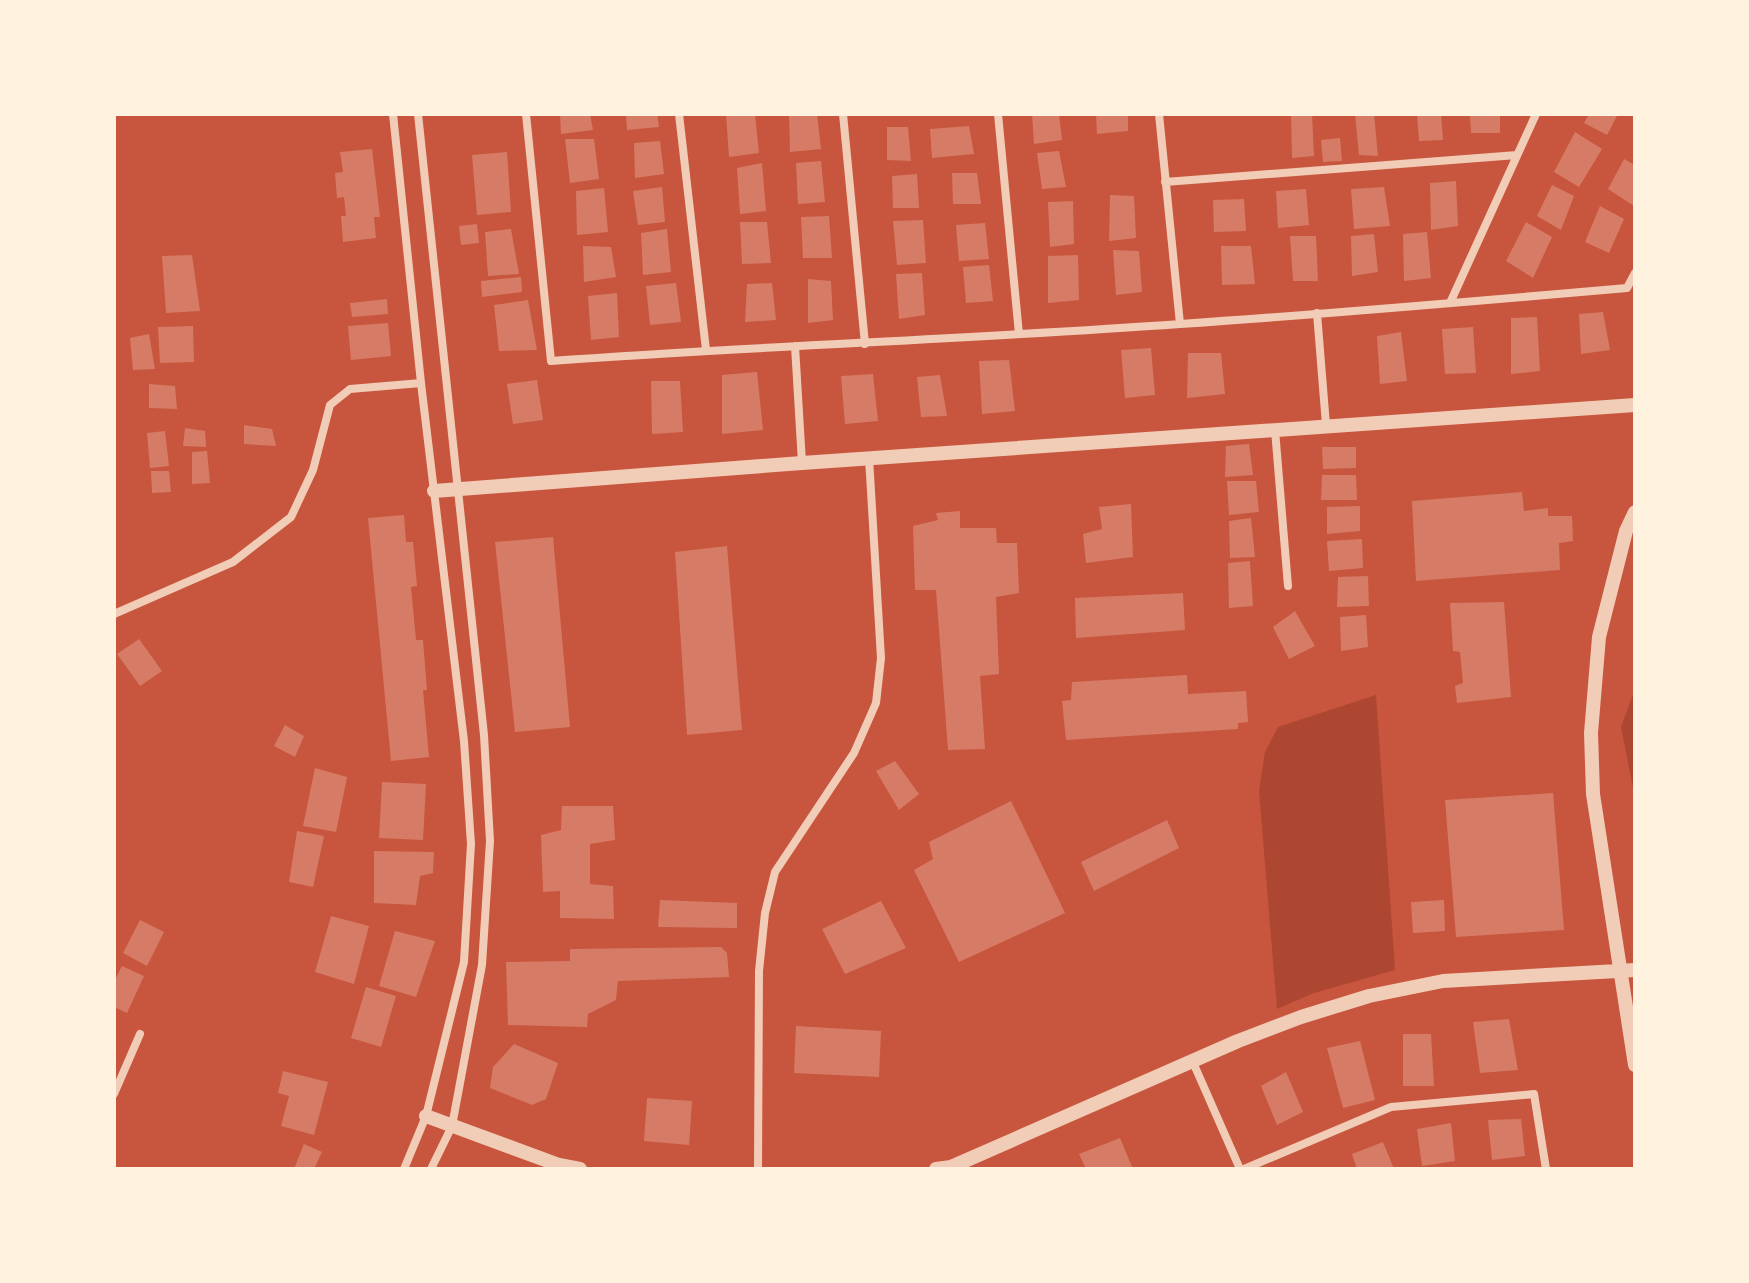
<svg xmlns="http://www.w3.org/2000/svg" width="1749" height="1283" viewBox="0 0 1749 1283" font-family="'DM Sans',sans-serif">
  <style>
    .green { fill: #ae4732 }
    .building { fill: #d67c66 }
    .lines { fill: none; stroke-linecap: round; stroke-linejoin: round }
    .minor { stroke: #f1ccb7; stroke-width: 8 }
    .tertiary { stroke: #f1ccb7; stroke-width: 14 }
  </style>
  <rect width="100%" height="100%" fill="#c8553d"/>
  <path class="green" d="M1635,689V798L1621,727Z
    M1376,695L1395,970L1314,993L1277,1009L1259,791L1265,752L1278,727Z"/>
  <path class="building" d="M560,114H590L593,130L561,134Z
    M626,114H657L659,127L627,130Z
    M726,114H755L759,153L729,157Z
    M789,114H817L821,149L790,152Z
    M1032,114H1059L1062,140L1034,144Z
    M1096,114H1128V131L1097,134Z
    M1291,114H1312L1314,156L1292,158Z
    M1355,114H1374L1378,156L1359,155Z
    M1417,114H1441L1443,140L1419,141Z
    M1470,114H1500V133H1471Z
    M1589,114H1618L1607,135L1584,123Z
    M969,126L974,154L932,158L930,129Z
    M887,127H908L911,161L887,160Z
    M1575,132L1602,149L1579,187L1554,172Z
    M1340,138L1342,161L1323,162L1321,140Z
    M565,139H594L599,179L570,183Z
    M660,141L664,174L635,178L634,143Z
    M372,149L380,217H374L376,238L343,242L341,216H346L344,197L337,198L335,173L343,172L340,152Z
    M1059,151L1066,187L1042,189L1037,153Z
    M507,152L511,212L477,215L472,155Z
    M1624,159L1635,165L1634,206L1608,189Z
    M821,161L825,202L798,204L796,163Z
    M762,163L766,211L740,214L737,168Z
    M952,173H977L981,204H953Z
    M917,174L919,208H893L892,176Z
    M1456,181L1458,226L1431,230L1430,183Z
    M1552,185L1574,196L1561,230L1537,216Z
    M662,187L665,222L638,225L633,191Z
    M1384,187L1390,226L1354,229L1351,189Z
    M604,188L608,232L577,235L576,191Z
    M1306,189L1309,225L1278,228L1276,191Z
    M1110,195L1134,196L1136,238L1109,241Z
    M1244,199L1246,231L1214,232L1213,200Z
    M1073,201L1074,244L1050,247L1048,202Z
    M1600,206L1624,219L1609,253L1585,242Z
    M829,216L832,258H803L801,217Z
    M923,220L926,263L897,265L893,221Z
    M740,222H767L771,263L742,264Z
    M1526,222L1552,237L1533,278L1506,261Z
    M985,223L989,259L959,261L956,225Z
    M477,224L479,243L461,245L459,226Z
    M511,229L519,274L488,276L485,232Z
    M667,229L671,272L643,275L641,233Z
    M1427,232L1431,278L1404,281L1403,234Z
    M1374,234L1378,272L1352,276L1351,236Z
    M1290,236H1316L1318,281H1293Z
    M583,246L611,247L616,277L584,282Z
    M1221,246H1251L1255,284L1222,285Z
    M1113,250L1139,251L1142,292L1116,295Z
    M192,255L200,311L166,313L162,256Z
    M1078,255L1079,300L1048,303V256Z
    M989,265L993,301L966,303L963,267Z
    M922,273L925,315L899,319L896,274Z
    M521,277L522,292L482,297L481,281Z
    M808,279L831,281L833,320L808,323Z
    M676,283L681,322L650,325L646,286Z
    M772,283L776,320L745,322L747,284Z
    M617,293L619,337L591,340L588,296Z
    M387,299L388,314L352,317L350,303Z
    M528,300L537,350L499,351L494,305Z
    M1603,312L1610,350L1581,354L1579,314Z
    M1537,317L1540,371L1511,374V318Z
    M388,323L391,356L351,360L348,326Z
    M193,326L194,362L160,363L158,327Z
    M1473,327L1476,373L1445,374L1442,329Z
    M1401,332L1407,381L1380,384L1377,336Z
    M149,334L155,369L133,370L130,338Z
    M1151,348L1155,395L1125,398L1121,350Z
    M1188,353H1221L1225,394L1187,398Z
    M1009,360L1015,411L982,414L979,361Z
    M757,372L763,430L722,434V375Z
    M873,374L878,421L845,424L841,376Z
    M940,375L947,416L921,417L917,377Z
    M537,380L543,420L513,424L507,384Z
    M651,381H680L683,432L652,434Z
    M149,384L175,386L177,409L149,408Z
    M244,425L272,429L276,446L244,444Z
    M185,428L205,431L206,447L183,446Z
    M165,431L169,466L150,468L147,433Z
    M1249,444L1253,475L1225,477L1226,446Z
    M1322,447H1356V468L1323,469Z
    M207,451L210,483L192,484V452Z
    M151,471H169L171,492L152,493Z
    M1322,475H1356L1357,500H1321Z
    M1227,481H1256L1259,512L1229,515Z
    M1522,492L1524,511L1548,508V516H1572L1573,541L1559,543L1560,570L1416,581L1412,501Z
    M1131,504L1133,557L1086,563L1083,534L1102,529L1099,507Z
    M1360,506V531L1327,534V507Z
    M960,511V528H996L997,543H1017L1019,593L996,597L999,674L980,676L985,749L948,750L936,590H915L913,526L938,520L936,513Z
    M404,515L406,542H413L417,586L411,587L416,640H423L427,690H423L429,757L391,761L368,518Z
    M1251,518L1255,557L1230,558L1229,521Z
    M553,537L570,727L515,732L495,542Z
    M1362,539L1363,568L1329,571L1327,541Z
    M727,546L742,730L687,735L675,552Z
    M1250,561L1253,606L1229,608L1228,563Z
    M1368,576L1369,606L1337,607L1338,577Z
    M1183,593L1185,630L1076,638L1075,598Z
    M1504,602L1511,697L1457,703L1455,686L1463,683L1460,652L1453,651L1450,603Z
    M1295,611L1315,646L1289,659L1273,627Z
    M1366,615L1368,647L1341,651L1340,617Z
    M139,639L162,671L140,686L117,654Z
    M1187,675L1188,694L1246,691L1248,722L1238,723V729L1066,740L1062,701L1071,700L1072,682Z
    M285,725L304,736L295,757L274,746Z
    M895,761L919,794L899,810L876,771Z
    M315,768L347,777L336,832L303,826Z
    M382,782L426,784L423,840L379,838Z
    M1553,793L1564,930L1456,937L1445,800Z
    M1011,801L1065,913L959,962L914,870L933,859L929,842Z
    M562,806H613L615,840L590,844V884L613,886L614,919L560,918V891L543,892L541,835L561,830Z
    M1167,820L1179,848L1094,891L1081,862Z
    M297,831L324,836L313,887L289,882Z
    M374,851L434,852L433,873L420,876L416,905L374,903Z
    M660,900L737,903V928L658,927Z
    M1444,900L1445,931L1413,933L1411,902Z
    M881,901L906,948L845,974L822,929Z
    M331,916L369,926L354,984L315,972Z
    M140,920L164,932L147,966L123,953Z
    M395,931L435,941L416,997L379,986Z
    M721,947L727,953L729,977L618,981L616,1000L588,1014L587,1027L508,1025L506,962L570,961V949Z
    M122,966L144,976L127,1013L114,1007V982Z
    M366,987L396,996L381,1047L351,1038Z
    M1509,1019L1518,1070L1480,1073L1473,1022Z
    M796,1026L881,1031L879,1077L794,1073Z
    M1403,1034H1431L1434,1086H1403Z
    M1360,1041L1375,1100L1343,1108L1327,1048Z
    M514,1044L558,1063L546,1099L532,1105L490,1088L493,1067Z
    M283,1071L328,1082L314,1135L281,1126L289,1096L278,1093Z
    M1286,1072L1303,1112L1277,1125L1261,1086Z
    M647,1098L692,1101L689,1145L644,1141Z
    M1521,1119L1525,1156L1492,1160L1488,1120Z
    M1451,1123L1455,1161L1422,1166L1417,1129Z
    M1120,1138L1133,1169H1086L1079,1154Z
    M1383,1142L1394,1169H1357L1352,1154Z
    M304,1144L322,1152L314,1169H294Z"/>
  <g class="lines">
    <path class="minor" d="M393,114L421,383L464,741L471,844L464,962L426,1116L404,1169
      M418,114L484,735L490,841L482,965L452,1126L431,1169
      M526,114L551,361C761,346 971,339 1180,324C1329,314 1478,301 1627,288L1635,273
      M679,114L706,350
      M843,114L865,344
      M998,114L1019,334
      M1159,114L1180,324
      M1165,182L1517,155
      M1450,303L1536,114
      M1317,313L1326,425
      M795,346L802,463
      M1275,430L1288,586
      M114,614L233,562L291,517L313,470L330,405L350,389L421,383
      M1192,1060L1240,1169
      M114,1094L140,1034
      M758,1169L759,971L765,913L775,872L854,753L876,703L881,658L869,458
      M1244,1169L1391,1107L1534,1094L1546,1169"/>
    <path class="tertiary" d="M434,491L802,463L1635,405
      M1635,512L1626,531L1599,637L1591,733L1593,794L1635,1065
      M426,1116L559,1165L580,1169
      M936,1169L951,1167L1238,1041L1301,1017L1369,996L1443,981L1635,970"/>
  </g>
  <rect width="1749" height="1283" fill="none" stroke="#fff3e0" stroke-width="232"/>
</svg>
